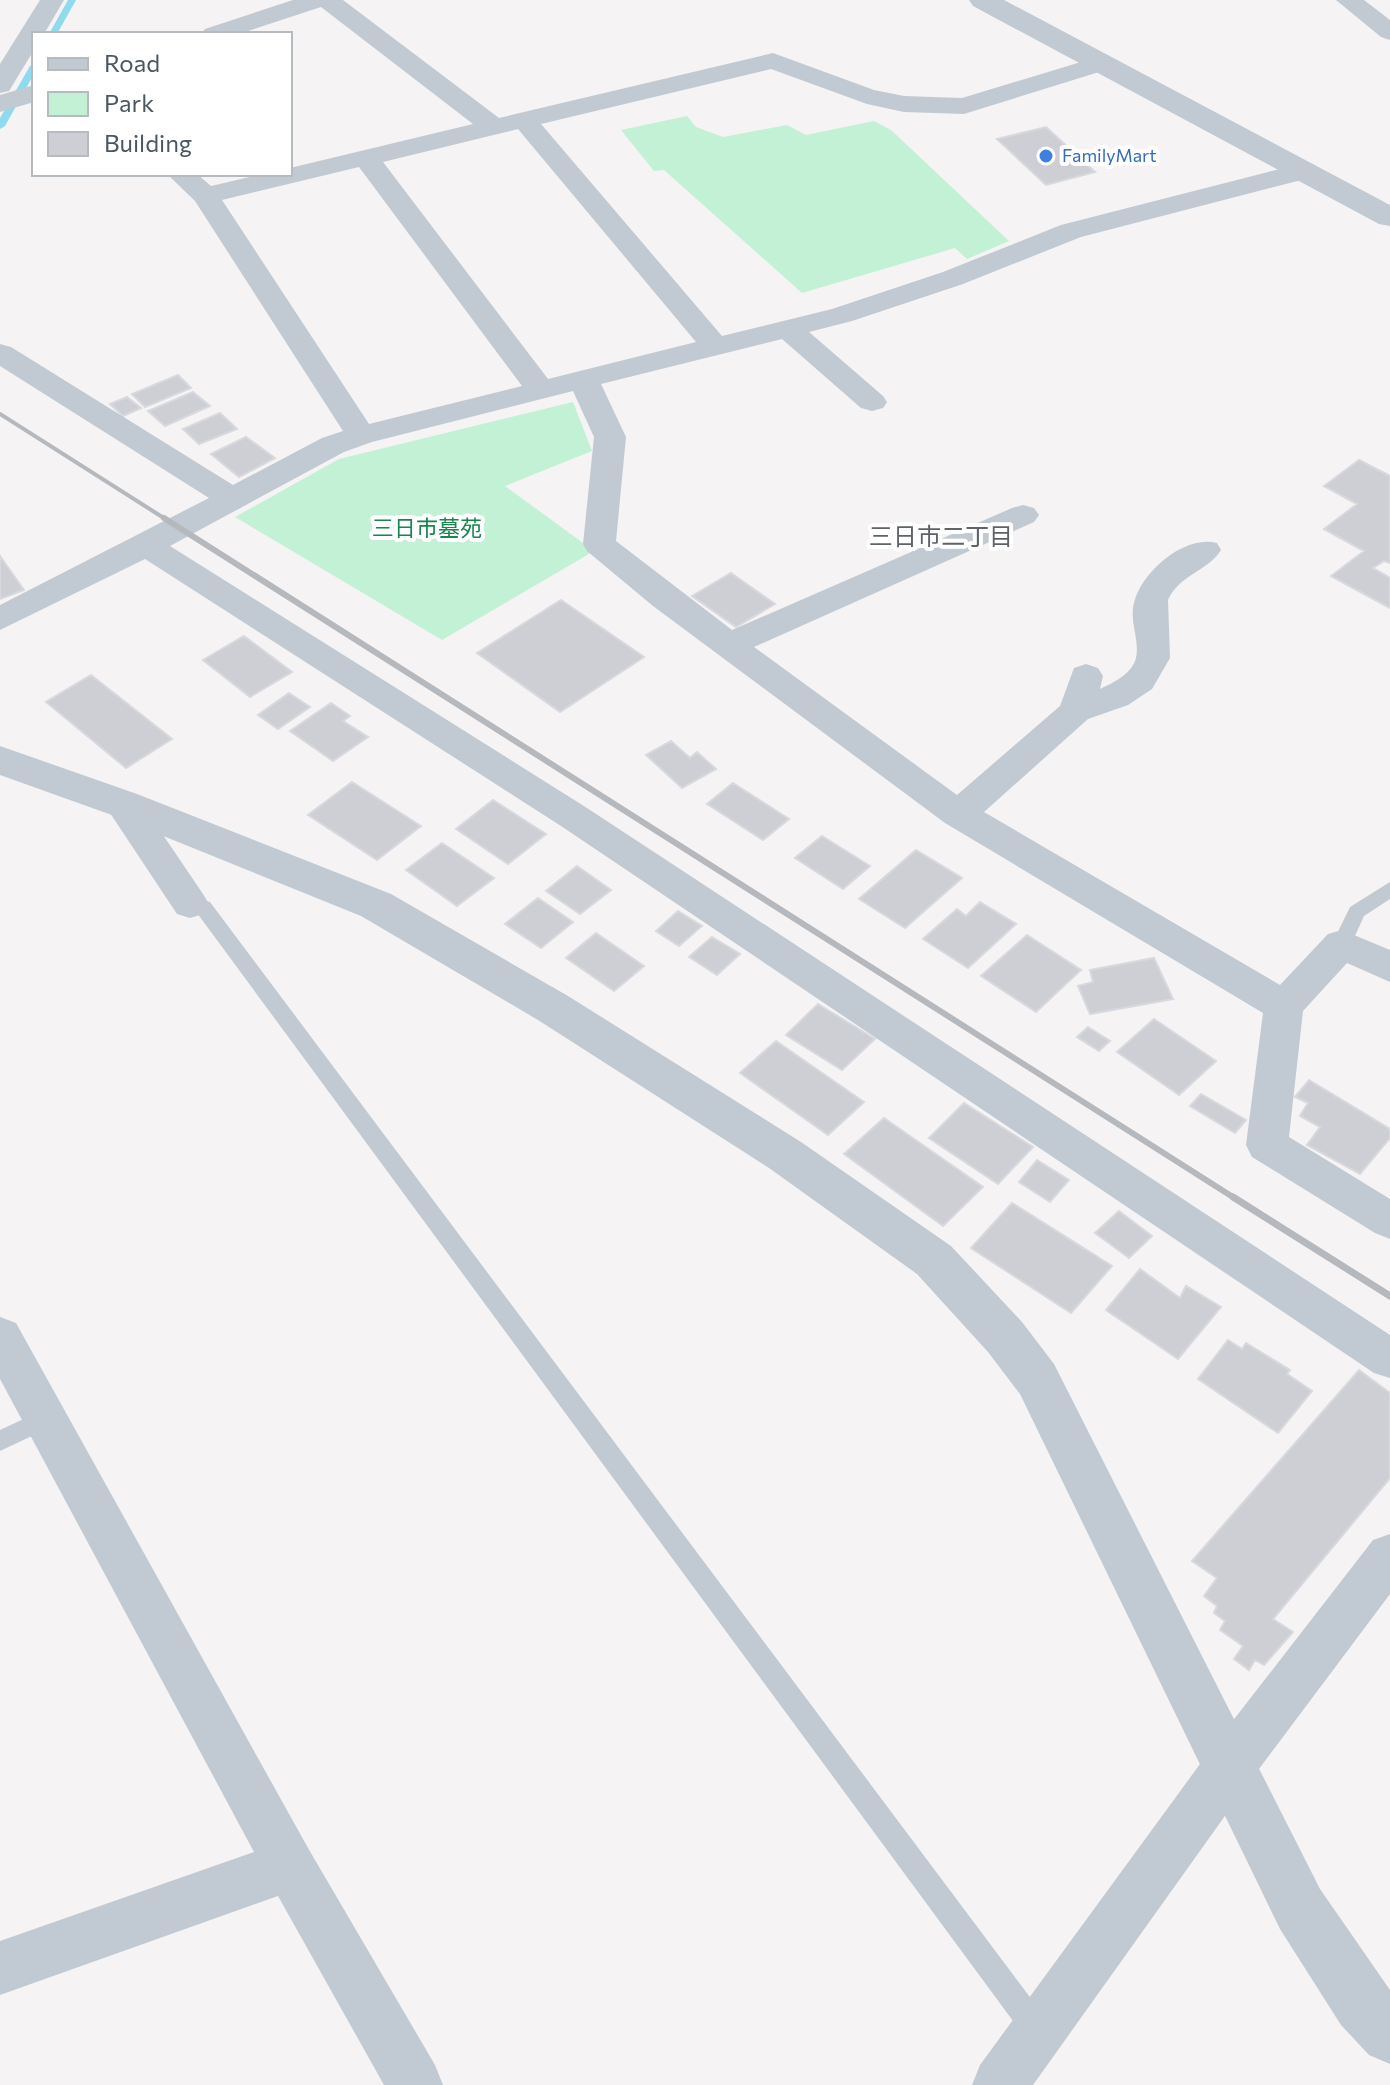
<svg xmlns="http://www.w3.org/2000/svg" width="1390" height="2085" viewBox="0 0 1390 2085" font-family="Commissioner,'Noto Sans JP',sans-serif">
  <style>
    .green { fill: #c3f1d5 }
    .lines { fill: none; stroke-linecap: round; stroke-linejoin: round }
    .stream { fill: #90daee; fill-rule: evenodd }
    .building { fill: #cdcfd5; stroke: #d7d9de; stroke-width: 2 }
    .service { fill: #c1cad2; fill-rule: evenodd }
    .minor { fill: #c1cad2; fill-rule: evenodd }
    .tertiary { fill: #c1cad2; fill-rule: evenodd }
    .rail-far2 { stroke: #b5b8bd; stroke-width: 4 }
    .rail-far1 { stroke: #b5b8bd; stroke-width: 6 }
    .rail { stroke: #b5b8bd; stroke-width: 7 }
    .shop-dot { fill: #3f7fe0; stroke: #fff; stroke-width: 3 }
    .labels { text-anchor: middle; stroke-width: 8; stroke-linejoin: round; paint-order: stroke }
    .far-shop-label { font-size: 18px; fill: #366cbe; stroke: #fff; text-anchor: start }
    .park-label { font-size: 22px; fill: #17864f; stroke: #fff }
    .neighbourhood-label { font-size: 24px; fill: #5f6368; stroke: #fff }
  </style>
  <rect width="100%" height="100%" fill="#f5f3f3"/>
  <path class="green" d="M687,116L696,127L723,137L787,125L806,135L874,121L891,130L1009,241L967,259L955,248L802,293L664,170L654,171L621,130Z
    M573,402L592,451L505,486L594,551L442,640L235,517L339,459Z"/>
  <g class="lines">
    <path class="stream" d="M68,0H76L57,34H49Z
      M34,63V74L5,126L0,129V118L30,66Z"/>
  </g>
  <path class="building" d="M1046,127L1095,172L1046,185L997,139Z
    M178,375L191,388L145,407L132,394Z
    M193,392L210,406L165,426L148,411Z
    M127,397L141,408L123,416L110,404Z
    M220,413L237,429L199,444L183,429Z
    M246,437L275,458L239,477L211,454Z
    M1359,460L1390,476V563L1384,561L1373,568L1390,578V608L1331,576L1364,551L1324,529L1357,504L1324,486Z
    M0,556L24,590L0,599Z
    M731,573L775,604L736,627L692,596Z
    M561,600L644,657L560,712L477,653Z
    M244,636L292,672L250,697L203,660Z
    M91,675L172,739L126,768L46,702Z
    M289,693L310,707L278,729L258,715Z
    M331,703L350,716L343,721L368,737L333,761L290,731Z
    M671,741L690,758L697,752L716,769L682,788L646,755Z
    M352,782L421,826L377,860L308,815Z
    M733,783L789,819L763,840L707,804Z
    M493,800L546,834L508,864L456,829Z
    M822,836L870,866L843,889L795,858Z
    M442,843L494,878L457,906L406,870Z
    M916,850L962,878L905,928L859,899Z
    M577,866L611,890L580,914L546,891Z
    M538,898L573,922L541,948L505,924Z
    M980,902L1016,924L968,968L923,939L957,909L966,916Z
    M678,911L702,926L679,946L656,931Z
    M596,933L644,966L614,991L566,958Z
    M1027,935L1081,970L1036,1012L981,976Z
    M712,937L740,954L717,975L689,957Z
    M1154,958L1173,999L1090,1014L1078,986L1093,982L1090,970Z
    M818,1004L875,1039L842,1070L786,1035Z
    M1154,1019L1216,1061L1179,1095L1117,1052Z
    M1088,1027L1110,1041L1099,1051L1077,1037Z
    M776,1041L864,1102L828,1135L740,1073Z
    M1309,1080L1390,1129V1138L1360,1174L1307,1145L1320,1127L1300,1116L1308,1103L1295,1097Z
    M1201,1094L1246,1120L1235,1133L1190,1106Z
    M964,1103L1033,1147L998,1184L929,1138Z
    M884,1118L983,1187L943,1226L844,1154Z
    M1037,1160L1069,1180L1050,1202L1019,1182Z
    M1012,1203L1112,1266L1071,1313L971,1248Z
    M1119,1211L1152,1236L1129,1258L1095,1233Z
    M1140,1269L1180,1298L1186,1286L1221,1307L1178,1359L1106,1310Z
    M1228,1340L1242,1349L1246,1343L1290,1370L1287,1374L1312,1391L1278,1433L1198,1379Z
    M1359,1370L1390,1393V1478L1273,1619L1293,1632L1264,1665L1255,1660L1249,1670L1234,1659L1243,1646L1220,1630L1225,1621L1214,1613L1217,1606L1204,1596L1217,1578L1192,1561Z"/>
  <g class="lines">
    <path class="service" d="M1390,882V899L1364,916L1349,949H1335L1332,944L1350,907Z
      M190,897L210,902L1047,2020L1051,2030L1047,2040L1037,2044L1027,2040L197,913L183,909L181,904L183,899Z
      M45,1409L53,1412L56,1419L53,1426L0,1451V1430Z"/>
    <path class="minor" d="M40,0H64L44,34H34V50L9,91L0,93V64Z
      M293,0H343L499,118L773,53L874,90L904,96L962,98L1094,58H1112L1116,63L1112,68L964,114L904,112L867,104L771,69L541,124L722,336L832,309L943,272L1061,225L1303,163L1313,165L1317,171L1313,177L1081,237L963,284L852,321L809,332L883,396L887,402L883,408L872,411L861,408L782,339L601,384L626,437L616,541L732,630L1012,508L1023,505L1034,508L1039,515L1034,522L754,647L957,795L1060,706L1074,668L1086,664L1098,668L1103,676L1100,689C1113,683 1132,674 1136,658C1140,640 1129,621 1134,603C1141,572 1185,534 1217,543L1221,550C1208,571 1179,575 1168,600L1170,658L1152,689L1128,705L1088,719L984,812L1280,985L1328,934L1342,930L1390,950V982L1347,963L1303,1011L1289,1137L1390,1199V1239L1375,1233L1252,1157L1246,1145L1263,1013L945,823L653,606L587,551L583,544L594,437L573,391L372,442L344,452L170,546L587,808L1390,1335V1378L1374,1373L561,826L145,559L0,630V605L209,498L0,366V344L11,347L233,485L322,438L343,431L195,201L167,174H197L211,186L263,174H290V168L473,124L321,7L239,34H201L205,29ZM518,129L696,342L548,379L383,162ZM359,167L522,386L369,424L222,200Z
      M1336,0H1364L1390,20V40L1381,37Z
      M34,85V102L0,112V95Z
      M123,791L136,795L203,894L209,904L203,914L190,918L177,914L110,813L105,804L110,795Z
      M0,1317L16,1323L308,1848L435,2065L443,2085H384L278,1896L0,1995V1941L254,1852L0,1379Z
      M1390,1534V1594L1247,1785L1033,2085H972L980,2065L1211,1749L1373,1540Z"/>
    <path class="tertiary" d="M969,0H1004L1390,205V226L1379,224L973,6Z
      M0,746L137,794L391,894L568,996L801,1142L951,1246L1022,1322L1054,1364L1320,1889L1390,1990V2064L1369,2055L1341,2025L1280,1929L1020,1394L988,1352L917,1274L769,1168L538,1020L361,916L109,814L0,775Z"/>
    <path class="rail-far2" d="M0,414L167,520"/>
    <path class="rail-far1" d="M164,518L1236,1199"/>
    <path class="rail" d="M1233,1197L1390,1296"/>
  </g>
  <circle class="shop-dot" cx="1046" cy="156" r="8"/>
  <g class="labels">
    <g class="far-shop-label">
      <text x="1062" y="162">FamilyMart</text>
    </g>
    <g class="park-label">
      <text x="427" y="536">三日市墓苑</text>
    </g>
    <g class="neighbourhood-label">
      <text x="941" y="545">三日市二丁目</text>
    </g>
  </g>
  <rect x="32" y="32" width="260" height="144" fill="#ffffff" stroke="#b7bbc0" stroke-width="2"/>
  <rect x="48" y="58" width="40" height="12" fill="#c1cad2" stroke="#b7bbc0" stroke-width="2"/>
  <text x="104" y="72" font-size="24" fill="#4a5661">Road</text>
  <rect x="48" y="92" width="40" height="24" fill="#c3f1d5" stroke="#b7bbc0" stroke-width="2"/>
  <text x="104" y="112" font-size="24" fill="#4a5661">Park</text>
  <rect x="48" y="132" width="40" height="24" fill="#cdcfd5" stroke="#b7bbc0" stroke-width="2"/>
  <text x="104" y="152" font-size="24" fill="#4a5661">Building</text>
</svg>
